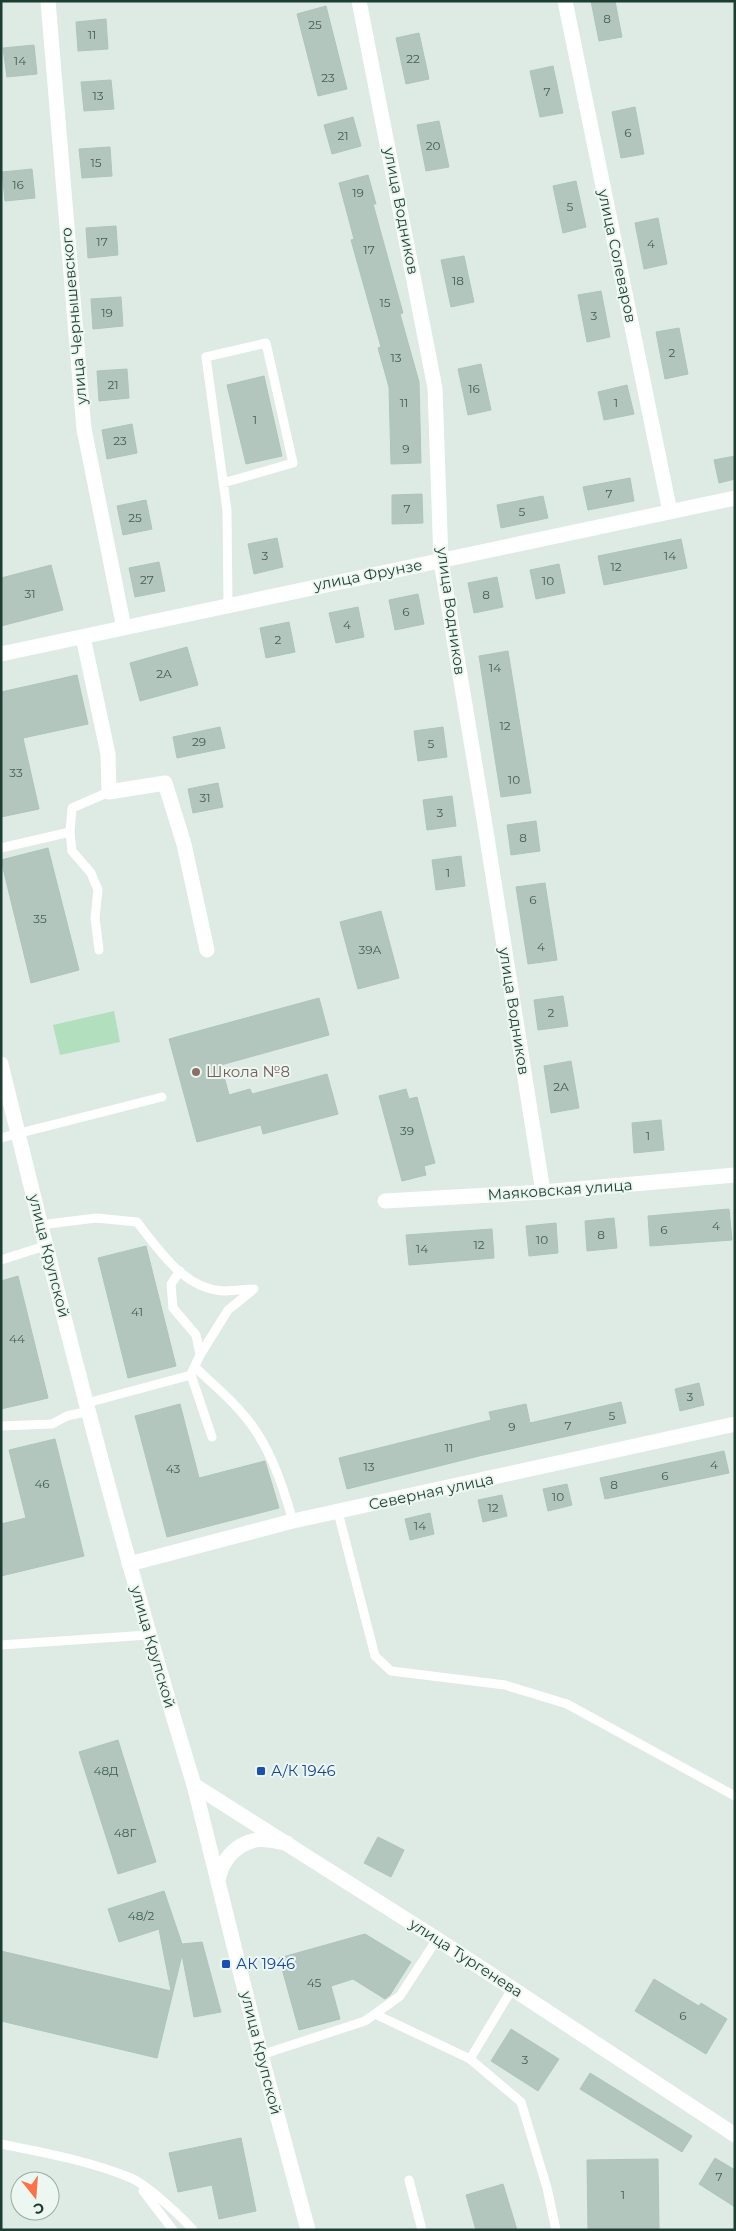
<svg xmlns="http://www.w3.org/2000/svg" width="736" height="2231" viewBox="0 0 736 2231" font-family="Montserrat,sans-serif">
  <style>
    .green { fill: #b2dfbd }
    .building { fill: #b2c6bd; stroke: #aec5bb }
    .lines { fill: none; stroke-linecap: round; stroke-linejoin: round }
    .service { stroke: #fff; stroke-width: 9 }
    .minor { stroke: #fff; stroke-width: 15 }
    .tertiary { stroke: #fff; stroke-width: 15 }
    .education-dot { fill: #8d6e63; stroke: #edf7f2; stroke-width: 2 }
    .transit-dot { fill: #1a4fb4; stroke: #edf7f2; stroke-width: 2 }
    .labels { text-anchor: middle; stroke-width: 4; stroke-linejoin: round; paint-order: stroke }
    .number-label { font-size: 12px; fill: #425e56 }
    .street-label { font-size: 15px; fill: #1d3c33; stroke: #edf7f2 }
    .education-label { font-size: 15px; fill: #785e54; stroke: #edf7f2; text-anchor: start }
    .transit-label { font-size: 15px; fill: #164399; stroke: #edf7f2; text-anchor: start }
  </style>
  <rect width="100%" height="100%" fill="#ddebe4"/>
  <path class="green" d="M114,1011L120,1042L60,1055L53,1025Z"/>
  <path class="building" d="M591,1H615L622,37L599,41Z
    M326,6L347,89L318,96L297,14Z
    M106,19L108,49L78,51L76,22Z
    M419,33L429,79L406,84L396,38Z
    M34,45L37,74L7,77L3,48Z
    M553,66L563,113L540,117L530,71Z
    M111,80L114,109L84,111L81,82Z
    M635,107L644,154L621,158L612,112Z
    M353,117L361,146L332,154L324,125Z
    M439,121L449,167L426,171L417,125Z
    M110,147L112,176L82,178L79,149Z
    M32,169L35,198L5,201L2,172Z
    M368,175L376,204H373L403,313L400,314L419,382L421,463L391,464L389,387L378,348L381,347L351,240L354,239L339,183Z
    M576,181L586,227L563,233L553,186Z
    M658,218L667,264L644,269L635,223Z
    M116,226L118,255L88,258L86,228Z
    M464,256L474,302L451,307L441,260Z
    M601,291L610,337L587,342L578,295Z
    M121,297L123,326L93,329L91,299Z
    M679,328L688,374L665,379L656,332Z
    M481,364L491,410L468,415L458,369Z
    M127,369L129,398L99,401L97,371Z
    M264,376L282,456L246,464L227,385Z
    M627,385L634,414L604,420L598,392Z
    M132,424L137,453L107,459L102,430Z
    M735,456V479L719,483L714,460Z
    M630,478L634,501L588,510L583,487Z
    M422,494L423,523L392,524V495Z
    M543,496L548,518L501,528L497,505Z
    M146,500L152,529L123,535L117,506Z
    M277,538L283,567L254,574L248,544Z
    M681,539L687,568L604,585L598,556Z
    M159,562L165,591L135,597L129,568Z
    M559,564L565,593L536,599L530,570Z
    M51,565L63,610L1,626V578Z
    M497,577L503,607L474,613L468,583Z
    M418,594L424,624L395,630L389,600Z
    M358,607L364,637L336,643L329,613Z
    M289,622L295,652L266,658L260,628Z
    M187,647L198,685L140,701L130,663Z
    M508,651L531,793L501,797L479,656Z
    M77,675L88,724L23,738L39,809L1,817V692Z
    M220,727L225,748L177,758L173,737Z
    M443,727L447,757L418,761L414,731Z
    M218,783L223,807L193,813L188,789Z
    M452,796L456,826L427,830L423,800Z
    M536,821L540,851L511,855L507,825Z
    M48,848L79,970L31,983L1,860Z
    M461,856L465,886L436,890L432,860Z
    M545,883L557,960L528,964L516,887Z
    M381,911L399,978L358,989L340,922Z
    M563,996L568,1026L538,1030L534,1000Z
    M319,998L329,1035L221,1065L229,1095L250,1089L252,1094L327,1074L338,1114L263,1134L261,1125L197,1142L169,1039Z
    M571,1061L579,1108L551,1113L544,1066Z
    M406,1089L409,1099L417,1097L435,1163L424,1166L426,1175L402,1181L379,1096Z
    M661,1120L664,1150L634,1153L632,1123Z
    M729,1209L732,1240L650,1246L648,1216Z
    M614,1218L617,1248L587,1251L585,1221Z
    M556,1223L558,1253L529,1256L526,1226Z
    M492,1229L494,1258L409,1265L406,1235Z
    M146,1246L176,1366L128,1378L98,1258Z
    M18,1276L48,1398L1,1409V1281Z
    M699,1383L704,1405L680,1411L675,1389Z
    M621,1402L626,1423L479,1456L347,1489L339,1458L491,1420L489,1412L526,1404L530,1423Z
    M180,1404L199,1478L265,1461L279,1508L167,1537L135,1416Z
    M55,1439L84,1556L1,1576V1524L26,1518L9,1450Z
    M724,1451L729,1473L605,1499L600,1478Z
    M567,1484L572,1505L548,1511L543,1489Z
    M502,1495L507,1516L483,1522L478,1500Z
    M430,1513L434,1534L410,1540L405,1519Z
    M118,1740L156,1862L118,1874L79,1752Z
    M378,1837L404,1850L391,1877L364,1863Z
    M164,1891L182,1944L202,1942L221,2012L194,2017L182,1955L157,2058L1,2021V1951L171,1991L159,1929L119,1942L108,1909Z
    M365,1934L411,1962L390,1995L385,1999L353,1979L331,1986L340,2019L299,2030L279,1958Z
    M654,1979L699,2006L701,2003L727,2019L706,2054L635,2011Z
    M511,2029L559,2059L538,2091L491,2061Z
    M590,2073L692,2136L682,2152L580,2089Z
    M241,2138L256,2211L219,2219L212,2185L178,2192L169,2153Z
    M715,2158L735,2170V2207L699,2184Z
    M658,2159L659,2230H588L587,2160Z
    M503,2184L517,2230H476L466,2195Z"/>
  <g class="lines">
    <path class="service" d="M223,483L293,463L266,343L206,357L227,510L228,604
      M1,848L70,832
      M99,950L95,918L98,890L91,873L72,851L70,832L72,808L109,792
      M1,1138L162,1097
      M40,1225L96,1218L137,1222C159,1250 184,1289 223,1291C233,1291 244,1289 254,1289
      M1,1260L45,1246
      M180,1271L171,1284L173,1308L196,1335L200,1355L192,1372
      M200,1355L228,1310L254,1289
      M195,1367C210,1382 228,1396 242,1413C269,1443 282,1483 293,1521
      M87,1403L191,1375L212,1437
      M1,1426L52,1424L67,1416L89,1411
      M338,1512L375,1656L391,1671L505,1685L567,1704L735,1796
      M1,1645L148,1635
      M375,2014L470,2059L521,2102L547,2188L556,2230
      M261,2055L365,2021L400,1996L437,1939
      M470,2059L512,1989
      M1,2144C45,2153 90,2161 131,2178C147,2185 181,2216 193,2230
      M409,2180L422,2230
      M143,2191L173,2230"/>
    <path class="minor" d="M48,1L84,429L124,628
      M359,1L435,388L441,561L484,819L543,1192
      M565,1L670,512
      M83,637L108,754L109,792L165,783L184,844L207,950
      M1,654L735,498
      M385,1201L543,1192L735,1175
      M129,1564L293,1521L735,1424
      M194,1785L261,2055L308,2230
      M218,1881C221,1861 235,1844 256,1840C265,1838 278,1842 287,1843"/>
    <path class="tertiary" d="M1,1064C60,1306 121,1547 194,1785L437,1939L735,2135"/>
  </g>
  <circle class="education-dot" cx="196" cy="1072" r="5"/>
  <g class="transit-dot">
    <rect x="256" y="1766" width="10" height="10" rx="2.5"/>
    <rect x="221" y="1959" width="10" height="10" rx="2.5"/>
  </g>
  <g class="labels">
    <g class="number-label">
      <text x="607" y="23">8</text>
      <text x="315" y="29">25</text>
      <text x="92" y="39">11</text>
      <text x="413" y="63">22</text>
      <text x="20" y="65">14</text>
      <text x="328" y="82">23</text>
      <text x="547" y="96">7</text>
      <text x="98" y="100">13</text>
      <text x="628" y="137">6</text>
      <text x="343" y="140">21</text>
      <text x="433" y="150">20</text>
      <text x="96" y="167">15</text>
      <text x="18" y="189">16</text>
      <text x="358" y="197">19</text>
      <text x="570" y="211">5</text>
      <text x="102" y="246">17</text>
      <text x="651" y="248">4</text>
      <text x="369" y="254">17</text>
      <text x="458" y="285">18</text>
      <text x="385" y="307">15</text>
      <text x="107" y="317">19</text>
      <text x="594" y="320">3</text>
      <text x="672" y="357">2</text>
      <text x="396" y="362">13</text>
      <text x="113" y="389">21</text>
      <text x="474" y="393">16</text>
      <text x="404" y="407">11</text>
      <text x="616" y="407">1</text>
      <text x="255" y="424">1</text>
      <text x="120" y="445">23</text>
      <text x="406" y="453">9</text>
      <text x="609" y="498">7</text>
      <text x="407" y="513">7</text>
      <text x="522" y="516">5</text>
      <text x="135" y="522">25</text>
      <text x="265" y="560">3</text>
      <text x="670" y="560">14</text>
      <text x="616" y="571">12</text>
      <text x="147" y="584">27</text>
      <text x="548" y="585">10</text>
      <text x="30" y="598">31</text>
      <text x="486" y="599">8</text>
      <text x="406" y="616">6</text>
      <text x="347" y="629">4</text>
      <text x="278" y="644">2</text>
      <text x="495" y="672">14</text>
      <text x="164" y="678">2А</text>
      <text x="505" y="730">12</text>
      <text x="199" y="746">29</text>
      <text x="431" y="748">5</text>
      <text x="16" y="777">33</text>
      <text x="514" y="784">10</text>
      <text x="205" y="802">31</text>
      <text x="440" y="817">3</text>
      <text x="523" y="842">8</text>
      <text x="448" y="877">1</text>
      <text x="533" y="904">6</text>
      <text x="40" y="923">35</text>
      <text x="541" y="951">4</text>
      <text x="370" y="954">39А</text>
      <text x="551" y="1017">2</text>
      <text x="561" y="1091">2А</text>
      <text x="407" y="1135">39</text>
      <text x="648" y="1140">1</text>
      <text x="716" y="1230">4</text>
      <text x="664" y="1234">6</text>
      <text x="601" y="1239">8</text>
      <text x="542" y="1244">10</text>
      <text x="479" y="1249">12</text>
      <text x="422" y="1253">14</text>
      <text x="137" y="1316">41</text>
      <text x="17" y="1343">44</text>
      <text x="690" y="1401">3</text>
      <text x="612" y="1420">5</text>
      <text x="568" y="1430">7</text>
      <text x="512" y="1431">9</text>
      <text x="449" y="1452">11</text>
      <text x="714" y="1469">4</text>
      <text x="369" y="1471">13</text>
      <text x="173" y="1473">43</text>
      <text x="665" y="1480">6</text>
      <text x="42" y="1488">46</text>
      <text x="614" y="1489">8</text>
      <text x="558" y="1501">10</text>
      <text x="493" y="1512">12</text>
      <text x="420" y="1530">14</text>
      <text x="106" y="1775">48Д</text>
      <text x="125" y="1837">48Г</text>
      <text x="141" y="1920">48/2</text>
      <text x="314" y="1987">45</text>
      <text x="683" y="2020">6</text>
      <text x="525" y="2064">3</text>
      <text x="719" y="2181">7</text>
      <text x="623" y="2199">1</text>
    </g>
    <g class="street-label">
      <text transform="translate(401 211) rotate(79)" y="5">улица Водников</text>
      <text transform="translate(617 256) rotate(78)" y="5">улица Солеваров</text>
      <text transform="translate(74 316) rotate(-95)" y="5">улица Чернышевского</text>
      <text transform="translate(368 575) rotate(-11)" y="5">улица Фрунзе</text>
      <text transform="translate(451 611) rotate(82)" y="5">улица Водников</text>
      <text transform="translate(514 1011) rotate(81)" y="5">улица Водников</text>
      <text transform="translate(560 1190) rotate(-4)" y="5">Маяковская улица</text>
      <text transform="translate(49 1256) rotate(76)" y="5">улица Крупской</text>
      <text transform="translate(431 1492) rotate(-12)" y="5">Северная улица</text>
      <text transform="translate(153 1647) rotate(74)" y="5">улица Крупской</text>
      <text transform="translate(466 1958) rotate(33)" y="5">улица Тургенева</text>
      <text transform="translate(261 2053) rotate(76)" y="5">улица Крупской</text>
    </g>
    <g class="education-label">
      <text x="206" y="1077">Школа №8</text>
    </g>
    <g class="transit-label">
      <text x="271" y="1776">А/К 1946</text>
      <text x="236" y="1969">АК 1946</text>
    </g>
  </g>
  <rect width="736" height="2231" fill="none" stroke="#1d3c33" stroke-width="5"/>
  <g transform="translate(35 2196) rotate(163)"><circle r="24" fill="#edf7f2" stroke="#9aaca6"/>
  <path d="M0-4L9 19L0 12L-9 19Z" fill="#ff7046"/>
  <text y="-8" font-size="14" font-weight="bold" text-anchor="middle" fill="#1d3c33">С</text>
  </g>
</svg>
